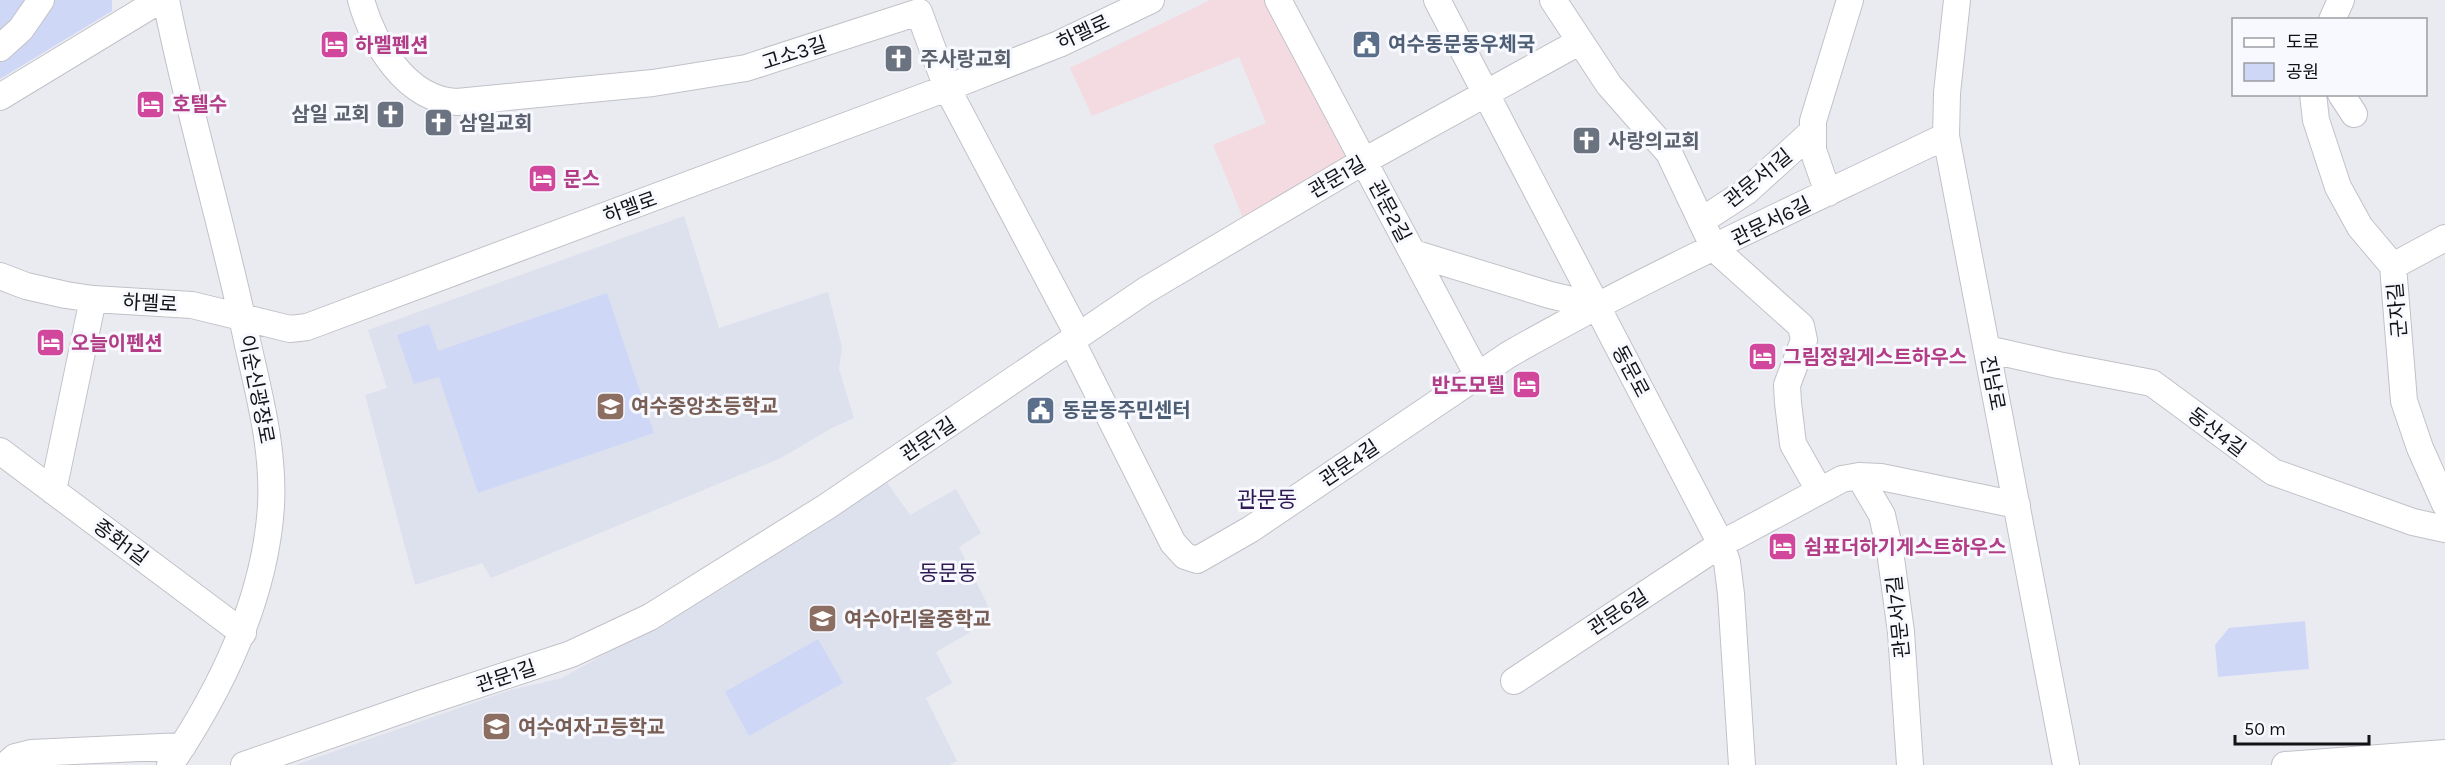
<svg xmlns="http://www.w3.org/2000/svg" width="2445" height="765" viewBox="0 0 2445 765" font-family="Karla,'Noto Sans KR',sans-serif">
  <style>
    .commercial { fill: #f4dae1 }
    .built { fill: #dde0ed }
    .green { fill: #cfd7f7 }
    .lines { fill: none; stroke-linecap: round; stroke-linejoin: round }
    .minor-casing { stroke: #c1c2c8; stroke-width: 28 }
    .minor { stroke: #fff; stroke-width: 26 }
    .labels { text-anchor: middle; stroke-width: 6; stroke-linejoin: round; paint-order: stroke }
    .street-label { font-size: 20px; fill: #121315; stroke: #f7f9ff }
    .service-label { font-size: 20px; font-weight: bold; fill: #4e5e75; stroke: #f7f9ff; text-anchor: start }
    .hotel-label { font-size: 20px; font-weight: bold; fill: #b23c85; stroke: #f7f9ff; text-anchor: start }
    .worship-label { font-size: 20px; font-weight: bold; fill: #5b616d; stroke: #f7f9ff; text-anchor: start }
    .education-label { font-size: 20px; font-weight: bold; fill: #785e54; stroke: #f7f9ff; text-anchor: start }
    .neighbourhood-label { font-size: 21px; fill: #2f1a54; stroke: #f7f9ff }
    .quarter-label { font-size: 22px; fill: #2f1a54; stroke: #f7f9ff }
  </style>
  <rect width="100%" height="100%" fill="#eaebf1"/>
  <path class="commercial" d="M1210,0H1272L1356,159L1243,218L1213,145L1266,123L1239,57L1092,116L1070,68Z"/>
  <path class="built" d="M684,216L719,328L828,292L842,347L839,369L854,418L830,429L781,458L491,578L482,563L415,585L365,395L387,388L368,330Z
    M886,481L910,515L956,489L981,533L959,547L988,606L969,633L936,652L952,683L926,698L957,761L949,765H295L511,690L562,678L724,588Z"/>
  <path class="green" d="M0,0H112V11L0,79Z
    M607,293L654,433L478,493L439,377L414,384L397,335L429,324L438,351Z
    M2305,621L2309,669L2218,677L2215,645L2229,628Z
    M818,639L843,683L749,736L725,692Z"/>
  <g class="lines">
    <defs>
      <path id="minor" d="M166,0C189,116 224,229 248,345C260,398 274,451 271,506C265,600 222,688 170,765
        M361,0C373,43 406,100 457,102L653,83L746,68L919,12L947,88L1078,335
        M1278,0L1478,376
        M1437,0L1721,544L1727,562L1731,594L1742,765
        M1553,0L1609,85L1669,153L1714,248L1801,326L1804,340L1787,385L1788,403L1793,444L1819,490
        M1957,0L1947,93L1946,136L2066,765
        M2332,20L2341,0
        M0,48L21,29L41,0
        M2313,94L2316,120L2338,187L2360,227L2393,266L2404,401L2420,448L2445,504
        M2341,94L2354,114
        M0,97L160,0
        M1828,193L1813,150V121L1850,0
        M1701,221L1747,191L1812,132
        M1413,253L1550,295L1597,306
        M2393,266L2445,238
        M0,276L26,286L66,295L93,299L192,305L290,329L307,327L947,88L1059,44L1151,0
        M1071,340L1173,543L1185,556L1197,560L1251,529L1508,355C1649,274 1799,207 1946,136
        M1987,349L2058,365L2152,383L2273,472L2413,522L2445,529
        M0,451L243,633
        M1859,476L1882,515L1890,551L1901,632L1910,765
        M53,491L93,299
        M1514,681L1721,544L1842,479L1859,476L1881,477L2017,505
        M6,765L15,757L31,753L183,746
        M244,765L425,702L571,654L650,617L826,507L1146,290L1364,161L1579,42
        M2285,765L2445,753"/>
    </defs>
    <use href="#minor" class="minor-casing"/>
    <use href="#minor" class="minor"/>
  </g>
  <defs>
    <symbol id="civic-square" viewBox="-11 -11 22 22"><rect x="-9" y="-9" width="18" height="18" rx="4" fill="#5c6f8a" stroke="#f7f9ff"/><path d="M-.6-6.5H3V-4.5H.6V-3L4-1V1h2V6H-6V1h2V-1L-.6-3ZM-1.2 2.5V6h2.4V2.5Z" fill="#fff"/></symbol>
    <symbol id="hotel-square" viewBox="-11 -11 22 22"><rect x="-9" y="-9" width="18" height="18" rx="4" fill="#d1479c" stroke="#f7f9ff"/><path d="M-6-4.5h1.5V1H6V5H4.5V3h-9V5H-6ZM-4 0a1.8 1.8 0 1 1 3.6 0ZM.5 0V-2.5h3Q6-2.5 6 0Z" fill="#fff"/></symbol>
    <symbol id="church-square" viewBox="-11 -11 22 22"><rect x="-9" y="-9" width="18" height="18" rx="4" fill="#6b7280" stroke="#f7f9ff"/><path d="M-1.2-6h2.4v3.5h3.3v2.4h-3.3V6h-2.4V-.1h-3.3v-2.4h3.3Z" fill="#fff"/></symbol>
    <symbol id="school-square" viewBox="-11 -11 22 22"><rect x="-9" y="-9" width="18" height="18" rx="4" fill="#8d6e63" stroke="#f7f9ff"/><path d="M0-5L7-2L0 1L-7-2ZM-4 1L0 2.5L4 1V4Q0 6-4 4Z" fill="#fff"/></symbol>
  </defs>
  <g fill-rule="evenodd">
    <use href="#civic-square" x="1350" y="28" width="33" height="33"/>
    <use href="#hotel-square" x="318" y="28" width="33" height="33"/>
    <use href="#church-square" x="882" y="42" width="33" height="33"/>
    <use href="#hotel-square" x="134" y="88" width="33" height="33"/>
    <use href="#church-square" x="374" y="98" width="33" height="33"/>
    <use href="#church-square" x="422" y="106" width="33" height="33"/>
    <use href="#church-square" x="1570" y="124" width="33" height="33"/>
    <use href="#hotel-square" x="526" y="162" width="33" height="33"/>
    <use href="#hotel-square" x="34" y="326" width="33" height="33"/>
    <use href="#hotel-square" x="1746" y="340" width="33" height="33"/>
    <use href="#hotel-square" x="1510" y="368" width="33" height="33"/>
    <use href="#school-square" x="594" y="390" width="33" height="33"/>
    <use href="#civic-square" x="1024" y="394" width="33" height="33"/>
    <use href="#hotel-square" x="1766" y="530" width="33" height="33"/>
    <use href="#school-square" x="806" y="602" width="33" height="33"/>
    <use href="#school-square" x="480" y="710" width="33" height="33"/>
  </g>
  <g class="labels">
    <g class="street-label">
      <text transform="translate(1083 32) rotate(-25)" y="7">하멜로</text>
      <text transform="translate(794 53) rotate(-18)" y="7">고소3길</text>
      <text transform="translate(1337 177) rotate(-30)" y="7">관문1길</text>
      <text transform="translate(1758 178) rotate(-39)" y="7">관문서1길</text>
      <text transform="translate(630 207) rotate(-20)" y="7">하멜로</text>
      <text transform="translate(1390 211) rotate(62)" y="7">관문2길</text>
      <text transform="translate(1771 221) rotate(-26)" y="7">관문서6길</text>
      <text transform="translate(150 303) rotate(3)" y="7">하멜로</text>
      <text transform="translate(2397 310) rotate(-95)" y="7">군자길</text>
      <text transform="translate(1631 371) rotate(62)" y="7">동문로</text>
      <text transform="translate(1993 383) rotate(79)" y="7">진남로</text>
      <text transform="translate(257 389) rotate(79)" y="7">이순신광장로</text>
      <text transform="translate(2217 432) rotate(37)" y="7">동산4길</text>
      <text transform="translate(928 439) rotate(-34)" y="7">관문1길</text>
      <text transform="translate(1349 463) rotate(-34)" y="7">관문4길</text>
      <text transform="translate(121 542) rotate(37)" y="7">종화1길</text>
      <text transform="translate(1618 612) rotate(-33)" y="7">관문6길</text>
      <text transform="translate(1898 617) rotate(-96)" y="7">관문서7길</text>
      <text transform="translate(506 676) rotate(-18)" y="7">관문1길</text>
    </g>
    <g class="service-label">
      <text x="1388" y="51">여수동문동우체국</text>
      <text x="1062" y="417">동문동주민센터</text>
    </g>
    <g class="hotel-label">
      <text x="355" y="52">하멜펜션</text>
      <text x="172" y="111">호텔수</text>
      <text x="563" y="186">문스</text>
      <text x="71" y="350">오늘이펜션</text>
      <text x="1783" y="364">그림정원게스트하우스</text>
      <text x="1505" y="392" text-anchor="end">반도모텔</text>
      <text x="1804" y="554">쉼표더하기게스트하우스</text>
    </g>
    <g class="worship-label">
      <text x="920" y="66">주사랑교회</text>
      <text x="370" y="121" text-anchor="end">삼일 교회</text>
      <text x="459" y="130">삼일교회</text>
      <text x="1608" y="148">사랑의교회</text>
    </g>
    <g class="education-label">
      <text x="631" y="413">여수중앙초등학교</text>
      <text x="844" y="626">여수아리울중학교</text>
      <text x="518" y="734">여수여자고등학교</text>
    </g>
    <g class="neighbourhood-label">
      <text x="948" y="580">동문동</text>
    </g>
    <g class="quarter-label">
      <text x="1267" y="507">관문동</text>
    </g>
  </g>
  <rect x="2232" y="18" width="195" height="78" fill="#f7f9ff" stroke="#9b9da1" stroke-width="1.5"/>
  <rect x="2244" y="38" width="30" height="9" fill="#ffffff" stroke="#9b9da1" stroke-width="1.5"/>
  <text x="2286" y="48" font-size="18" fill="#121315">도로</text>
  <rect x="2244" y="63" width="30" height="18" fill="#cfd7f7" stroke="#9b9da1" stroke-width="1.5"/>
  <text x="2286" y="78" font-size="18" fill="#121315">공원</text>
  <path d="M2235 735v9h134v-9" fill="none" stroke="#121315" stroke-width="3"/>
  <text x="2244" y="735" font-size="18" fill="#121315" stroke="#f7f9ff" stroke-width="4.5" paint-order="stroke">50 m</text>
</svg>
